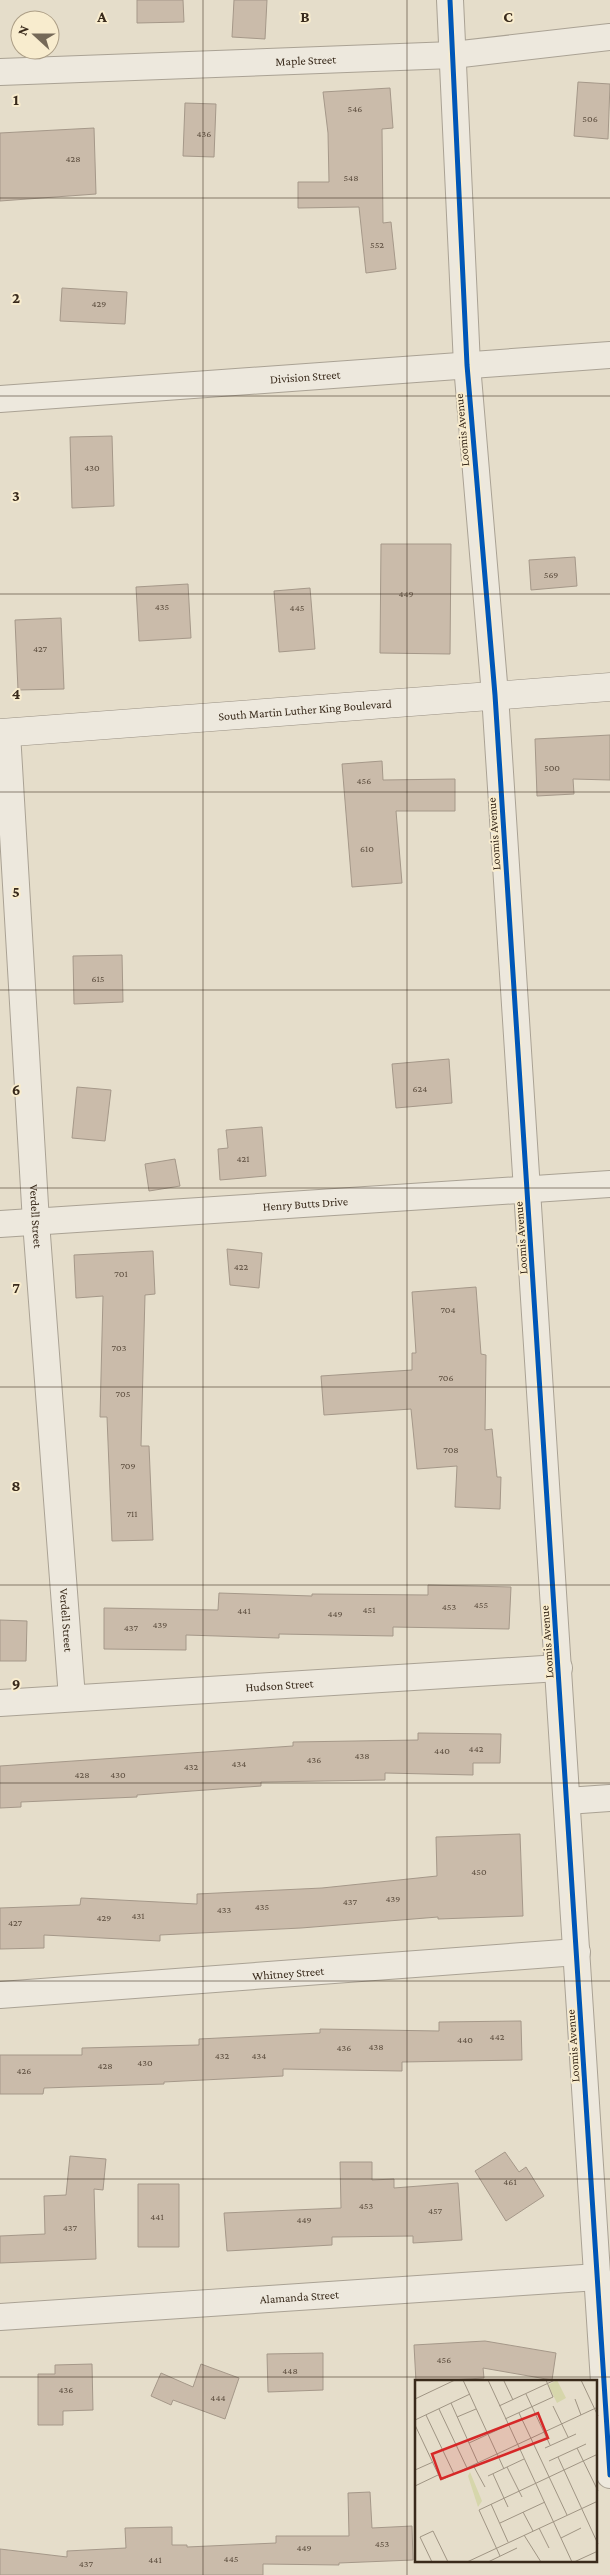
<svg xmlns="http://www.w3.org/2000/svg" width="610" height="2575" viewBox="0 0 610 2575" font-family="'Crimson Pro',serif">
  <style>
    .building { fill: #cabbaa; stroke: #a59889 }
    .lines { fill: none; stroke-linecap: round; stroke-linejoin: round }
    .street-casing { stroke: #aaa294; stroke-width: 28 }
    .secondary-casing { stroke: #9a9184; stroke-width: 29 }
    .street { stroke: #ede8dd; stroke-width: 26 }
    .secondary { stroke: #ede8dd; stroke-width: 28 }
    .cycleway-casing { stroke: #f8ecce; stroke-width: 8 }
    .cycleway { stroke: #0057b8; stroke-width: 5 }
    .grid { fill: none; stroke: #392a1b; stroke-width: 1; stroke-opacity: 0.55 }
    .labels { text-anchor: middle; stroke-width: 4; stroke-linejoin: round; paint-order: stroke }
    .number-label { font-size: 10px; fill: #5d4e3f }
    .street-label { font-size: 12px; fill: #392a1b; stroke: #f8ecce }
    .inset-road { fill: none; stroke: #a09584; stroke-width: 1 }
    .view { fill: #d62828; fill-opacity: 0.15; stroke: #d62828; stroke-width: 2.5 }
    .inset-edge { fill: none; stroke: #392a1b; stroke-width: 2.5 }
    .grid-label { font-size: 16px; text-anchor: middle; font-weight: bold; fill: #392a1b; stroke: #f8ecce; stroke-width: 4; stroke-linejoin: round; paint-order: stroke }
  </style>
  <rect width="100%" height="100%" fill="#e5ddca"/>
  <path class="building" d="M137,0H183L184,22L137,23Z
    M234,0H267L265,39L232,37Z
    M578,82L610,84L608,139L574,136Z
    M390,88L393,128L382,129L383,223L391,222L396,269L366,273L359,207L298,208V182H329L328,133L323,92Z
    M185,103L216,104L214,157L183,156Z
    M94,128L96,194L0,201V133Z
    M62,288L127,292L125,324L60,321Z
    M112,436L114,506L72,508L70,437Z
    M381,544H451L450,654L380,653Z
    M575,557L577,586L531,590L529,560Z
    M188,584L191,638L139,641L136,587Z
    M310,588L315,649L279,652L274,591Z
    M61,618L64,689L18,690L15,620Z
    M610,735V780L573,779L574,794L537,796L535,739Z
    M382,761L383,780L455,779V811H396L402,883L352,887L342,764Z
    M122,955L123,1002L74,1004L73,956Z
    M449,1059L452,1103L396,1108L392,1064Z
    M77,1087L111,1090L105,1141L72,1138Z
    M262,1127L266,1176L220,1180L218,1149L228,1148L226,1130Z
    M175,1159L180,1186L149,1191L145,1164Z
    M227,1249L262,1253L259,1288L230,1285Z
    M153,1251L155,1294L145,1295L141,1446H149L153,1540L112,1541L107,1417H100L103,1296L76,1298L74,1255Z
    M476,1287L481,1354L486,1355L485,1430L492,1429L497,1477H501L500,1509L455,1507L457,1466L417,1469L411,1409L324,1415L321,1376L412,1370V1353H416L412,1292Z
    M428,1585L511,1587L509,1629L393,1627V1636L279,1634V1638L186,1635V1650L104,1649V1608L218,1610L219,1593L312,1596V1594L428,1595Z
    M0,1620L27,1621L26,1661H0Z
    M418,1733L501,1734L500,1763H473V1775L385,1773V1780L261,1782V1786L137,1795V1797L21,1802V1807L0,1808V1766L293,1746V1742L418,1740Z
    M520,1834L523,1916L438,1919V1917L301,1928L160,1935V1941L44,1935V1948L0,1949V1908L80,1905L81,1898L197,1904V1894L322,1888L437,1876L436,1837Z
    M521,2021L522,2060L402,2062V2071L283,2069V2076L164,2082V2084L44,2088L43,2094H0V2055H82V2048L199,2045V2039L320,2033V2029L439,2031V2022Z
    M505,2152L519,2172L526,2167L544,2196L506,2221L475,2171Z
    M70,2156L106,2159L103,2190L94,2189L96,2259L0,2263V2236L45,2234L44,2196L66,2195Z
    M340,2162H372V2180L394,2179V2188L458,2183L462,2240L413,2243V2236L332,2237V2245L227,2251L224,2213L341,2208Z
    M138,2184H179V2247H138Z
    M485,2341L556,2353L552,2380L483,2368L484,2378L416,2382L414,2345Z
    M323,2353V2390L268,2392L267,2354Z
    M92,2364L93,2410L63,2411V2425H38V2374H55V2365Z
    M201,2364L239,2378L225,2419L173,2400L171,2405L151,2396L161,2373L193,2387Z
    M370,2492L372,2528L412,2526L413,2560L339,2563V2565L263,2564V2575H0V2549L67,2557V2551L126,2548L125,2528L172,2527V2545H187V2547L276,2543V2536H349L348,2493Z"/>
  <g class="lines">
    <defs>
      <g id="street">
        <path d="M450,0L467,365L495,695L610,2475"/>
        <path id="s1" d="M0,72L453,55L610,37"/>
        <path id="s2" d="M0,399L610,355"/>
        <path id="s3" d="M7,733L36,1222L72,1698"/>
        <path id="s4" d="M0,1224L610,1184"/>
        <path id="s5" d="M0,1703L559,1668"/>
        <path d="M567,1801L610,1798"/>
        <path id="s6" d="M0,1995L577,1952"/>
        <path id="s7" d="M0,2317L598,2277"/>
      </g>
      <g id="secondary">
        <path id="s8" d="M0,733L610,687"/>
      </g>
    </defs>
    <use href="#street" class="street-casing"/>
    <use href="#secondary" class="secondary-casing"/>
    <use href="#street" class="street"/>
    <use href="#secondary" class="secondary"/>
    <defs>
      <path id="cycleway" d="M450,0L467,365L495,695L610,2475"/>
    </defs>
    <use href="#cycleway" class="cycleway-casing"/>
    <use href="#cycleway" class="cycleway"/>
  </g>
  <path class="grid" d="M203,0V2575M407,0V2575M0,198H610M0,396H610M0,594H610M0,792H610M0,990H610M0,1188H610M0,1387H610M0,1585H610M0,1783H610M0,1981H610M0,2179H610M0,2377H610"/>
  <g class="labels">
    <g class="number-label">
      <text x="355" y="112">546</text>
      <text x="590" y="122">506</text>
      <text x="204" y="137">436</text>
      <text x="73" y="162">428</text>
      <text x="351" y="181">548</text>
      <text x="377" y="248">552</text>
      <text x="99" y="307">429</text>
      <text x="92" y="471">430</text>
      <text x="551" y="578">569</text>
      <text x="406" y="597">449</text>
      <text x="162" y="610">435</text>
      <text x="297" y="611">445</text>
      <text x="40" y="652">427</text>
      <text x="552" y="771">500</text>
      <text x="364" y="784">456</text>
      <text x="367" y="852">610</text>
      <text x="98" y="982">615</text>
      <text x="420" y="1092">624</text>
      <text x="243" y="1162">421</text>
      <text x="241" y="1270">422</text>
      <text x="121" y="1277">701</text>
      <text x="448" y="1313">704</text>
      <text x="119" y="1351">703</text>
      <text x="446" y="1381">706</text>
      <text x="123" y="1397">705</text>
      <text x="451" y="1453">708</text>
      <text x="128" y="1469">709</text>
      <text x="132" y="1517">711</text>
      <text x="481" y="1608">455</text>
      <text x="449" y="1610">453</text>
      <text x="369" y="1613">451</text>
      <text x="244" y="1614">441</text>
      <text x="335" y="1617">449</text>
      <text x="160" y="1628">439</text>
      <text x="131" y="1631">437</text>
      <text x="476" y="1752">442</text>
      <text x="442" y="1754">440</text>
      <text x="362" y="1759">438</text>
      <text x="314" y="1763">436</text>
      <text x="239" y="1767">434</text>
      <text x="191" y="1770">432</text>
      <text x="82" y="1778">428</text>
      <text x="118" y="1778">430</text>
      <text x="479" y="1875">450</text>
      <text x="393" y="1902">439</text>
      <text x="350" y="1905">437</text>
      <text x="262" y="1910">435</text>
      <text x="224" y="1913">433</text>
      <text x="138" y="1919">431</text>
      <text x="104" y="1921">429</text>
      <text x="15" y="1926">427</text>
      <text x="497" y="2040">442</text>
      <text x="465" y="2043">440</text>
      <text x="376" y="2050">438</text>
      <text x="344" y="2051">436</text>
      <text x="222" y="2059">432</text>
      <text x="259" y="2059">434</text>
      <text x="145" y="2066">430</text>
      <text x="105" y="2069">428</text>
      <text x="24" y="2074">426</text>
      <text x="510" y="2185">461</text>
      <text x="366" y="2209">453</text>
      <text x="435" y="2214">457</text>
      <text x="157" y="2220">441</text>
      <text x="304" y="2223">449</text>
      <text x="70" y="2231">437</text>
      <text x="444" y="2363">456</text>
      <text x="290" y="2374">448</text>
      <text x="66" y="2393">436</text>
      <text x="218" y="2401">444</text>
      <text x="382" y="2547">453</text>
      <text x="304" y="2551">449</text>
      <text x="231" y="2562">445</text>
      <text x="155" y="2563">441</text>
      <text x="86" y="2567">437</text>
    </g>
    <g class="street-label">
      <text dy="4" stroke="none"><textPath href="#s1" startOffset="306">Maple Street</textPath></text>
      <text dy="4" stroke="none"><textPath href="#s2" startOffset="306">Division Street</textPath></text>
      <text transform="translate(462 430) rotate(-95)" y="4">Loomis Avenue</text>
      <text dy="4" stroke="none"><textPath href="#s8" startOffset="306">South Martin Luther King Boulevard</textPath></text>
      <text transform="translate(494 834) rotate(-94)" y="4">Loomis Avenue</text>
      <text dy="4" stroke="none"><textPath href="#s4" startOffset="306">Henry Butts Drive</textPath></text>
      <text dy="4" stroke="none"><textPath href="#s3" startOffset="484">Verdell Street</textPath></text>
      <text transform="translate(521 1238) rotate(-94)" y="4">Loomis Avenue</text>
      <text dy="4" stroke="none"><textPath href="#s3" startOffset="889">Verdell Street</textPath></text>
      <text transform="translate(547 1642) rotate(-94)" y="4">Loomis Avenue</text>
      <text dy="4" stroke="none"><textPath href="#s5" startOffset="280">Hudson Street</textPath></text>
      <text dy="4" stroke="none"><textPath href="#s6" startOffset="289">Whitney Street</textPath></text>
      <text transform="translate(573 2046) rotate(-94)" y="4">Loomis Avenue</text>
      <text dy="4" stroke="none"><textPath href="#s7" startOffset="300">Alamanda Street</textPath></text>
    </g>
  </g>
  <g transform="translate(415 2380)">
    <rect width="182" height="182" fill="#e5ddca"/>
    <path d="M142,0L151,18L142,23L133,5ZM55,92L67,121L63,127L53,96Z" fill="#d6d6ab"/>
    <path class="inset-road" d="M48,0L89,89M73,0L157,182M166,0L183,36M89,1L98,20M111,14L135,65M0,19L40,0M160,19L166,35M36,23L63,83M84,26L140,0M138,26L153,57M24,29L52,88M104,33L152,135M11,35L39,94M42,37L61,29M90,39L138,17L131,0M0,40L55,14M0,45L26,100L183,27M54,63L93,45M130,68L161,54M162,68L183,111M143,77L183,164M134,81L171,64M58,85L70,107M92,87L107,117M0,90L18,82M78,94L93,127M73,96L109,79M0,106L23,95M76,124L93,162M108,132L118,151M85,143L130,122M124,148L134,168M109,155L126,182M146,158L166,148M85,176L64,130L183,74M17,182L5,157L18,151L33,182M52,182L183,121M73,182L102,168M159,182L183,171"/>
    <path class="view" d="M123,33L133,58L26,99L17,74Z"/>
    <rect width="182" height="182" class="inset-edge"/>
  </g>
  <g class="grid-label">
    <text x="102" y="22">A</text>
    <text x="305" y="22">B</text>
    <text x="508" y="22">C</text>
    <text x="16" y="105">1</text>
    <text x="16" y="303">2</text>
    <text x="16" y="501">3</text>
    <text x="16" y="699">4</text>
    <text x="16" y="897">5</text>
    <text x="16" y="1095">6</text>
    <text x="16" y="1293">7</text>
    <text x="16" y="1491">8</text>
    <text x="16" y="1689">9</text>
  </g>
  <g transform="translate(35 35) rotate(291)"><circle r="24" fill="#f8ecce" stroke="#ac9e86"/>
  <path d="M0-4L9 19L0 12L-9 19Z" fill="#756958"/>
  <text y="-8" font-size="14" font-weight="bold" text-anchor="middle" fill="#392a1b">N</text>
  </g>
</svg>
